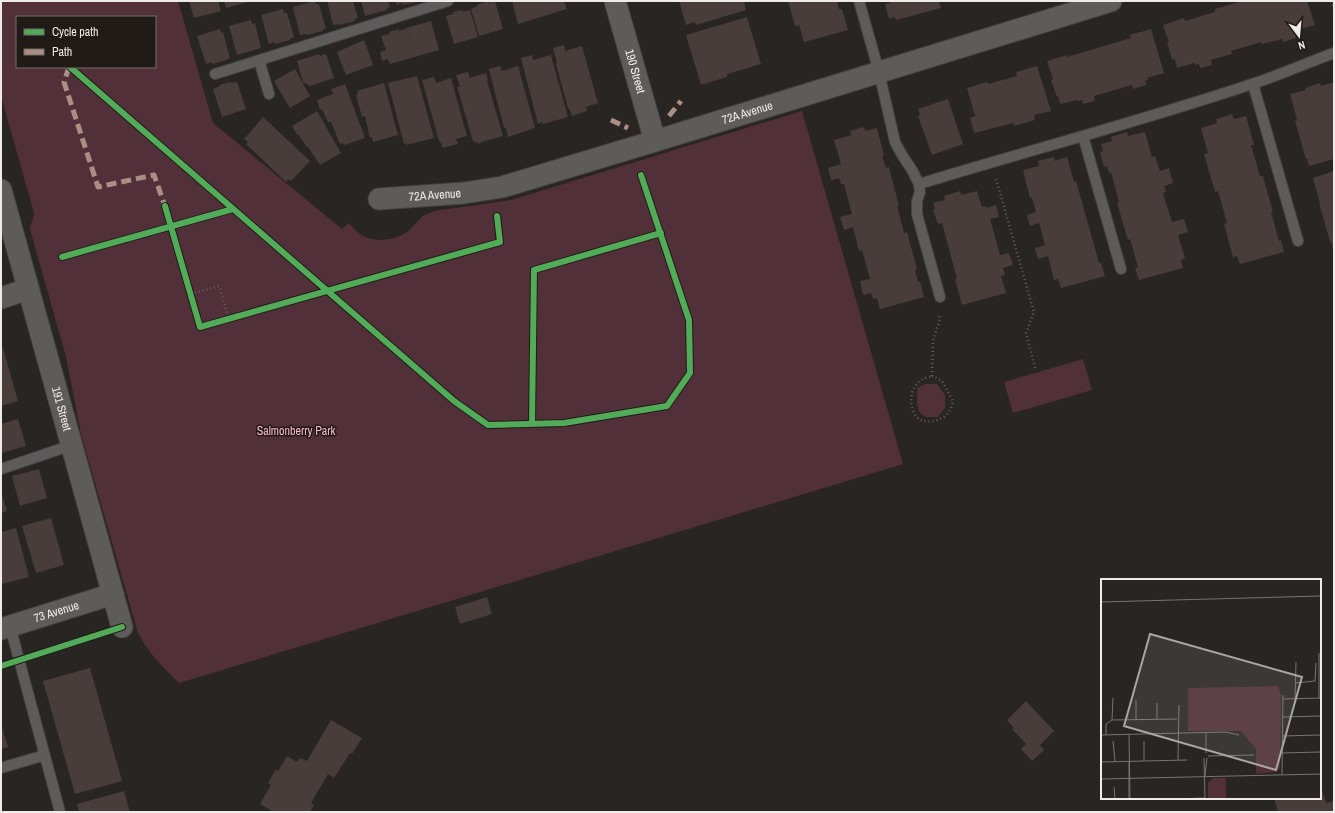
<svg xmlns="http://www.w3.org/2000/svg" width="1335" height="813" viewBox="0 0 1335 813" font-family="'Archivo Narrow',sans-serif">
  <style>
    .green { fill: #523039; fill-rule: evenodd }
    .building { fill: #483d3b }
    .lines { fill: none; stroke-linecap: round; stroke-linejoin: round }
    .lane-casing { stroke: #454241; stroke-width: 12 }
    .street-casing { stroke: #454241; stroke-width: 23 }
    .path { stroke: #62605e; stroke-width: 2.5; stroke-dasharray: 1 3; stroke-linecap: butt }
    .lane { stroke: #5e5c5a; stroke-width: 10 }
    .street { stroke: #5e5c5a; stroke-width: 21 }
    .quiet { stroke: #ac8f84; stroke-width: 5; stroke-dasharray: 10 5; stroke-linecap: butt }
    .cycleway-casing { stroke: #211b17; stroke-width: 8 }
    .cycleway { stroke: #51ab58; stroke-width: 6 }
    .labels { text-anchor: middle; stroke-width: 3; stroke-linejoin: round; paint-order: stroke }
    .street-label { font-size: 12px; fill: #efebe8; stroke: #211b17 }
    .park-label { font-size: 12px; fill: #fab8c8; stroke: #211b17 }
    .inset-road { fill: none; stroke: #787472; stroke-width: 1 }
    .view { fill: #a9a6a3; fill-opacity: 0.15; stroke: #a9a6a3; stroke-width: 2 }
    .inset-edge { fill: none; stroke: #efebe8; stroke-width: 2 }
  </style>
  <rect width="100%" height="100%" fill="#282523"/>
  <path class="green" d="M1,1H178L213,123L342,229L349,223C353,228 358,233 363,236C376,243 396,240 407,232C413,227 417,221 423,216C426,214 430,213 434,211L511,200L802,111L903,464L179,683C163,667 148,653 138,633L81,434L66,357L30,229C30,223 34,219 34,213L1,96ZM17,17H155V67H17Z
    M1083,359L1092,390L1013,413L1004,382Z
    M925,384H937L945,395V408L938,417H926L919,412L917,402V388Z"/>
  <path class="building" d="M189,1H218L221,11L194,18Z
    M224,1H251L226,8Z
    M315,1L316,4H319L326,29H323V31L307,35V34L300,35L293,7Z
    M327,1H353L358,18L354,19L355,21L339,25V24L333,25Z
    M361,1H388L390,7L387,8V10L365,16Z
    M396,1H417V2L403,5L402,3L397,5Z
    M488,1L489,3L495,1L503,29L479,36L471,9L478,6L477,5Z
    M512,1H564L567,9L518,24Z
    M679,1H744L746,10L696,25L695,22L686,25Z
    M788,1H837L839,9H842L848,30L804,42L799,25L795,26Z
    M890,1H939L941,8L896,20L895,17L889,19L885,4L890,3Z
    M1243,1H1307L1315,25L1297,30L1298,32L1295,34L1296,38L1283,42L1282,39L1262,44L1261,42L1231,51L1232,54L1211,60L1212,65L1200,68L1199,64L1195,65L1194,63L1177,68L1175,59L1172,60L1167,42H1169L1163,25L1184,18L1185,21L1215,12V9Z
    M283,9L284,13H287L294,37L290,39V40L275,44V42L269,44L261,15Z
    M463,10V12L470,10L478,37L454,44L446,16L453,14V12Z
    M747,17L761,64L727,74V77L701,85L686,35Z
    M251,20L252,24L255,23L261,48L237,55L229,26Z
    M431,21L439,50L390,64L388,59L382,61L380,52L386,50L381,36L389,34V32L399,29V31L406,29L414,54L406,28Z
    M220,29L221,33L223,32L230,58L227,59V60L212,64V62L206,64L197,36Z
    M1151,29L1164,73L1147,78L1148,80L1145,81L1146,85L1133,89L1132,85L1094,96L1095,101L1083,104L1082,100L1078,101L1077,100L1060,104L1058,96L1057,97L1051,80L1053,79L1047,61L1067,55V57L1131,38L1130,35Z
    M364,40L373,65L346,75L337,52Z
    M564,45L565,51L582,46L598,103L586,107L587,111L572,116L569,108H568L556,64L557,63L553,48Z
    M319,54L320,56L326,54L334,78L310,86L303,82L297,61Z
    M532,55L533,60L551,55L568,117L543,124L542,122L538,124L521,58Z
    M500,66L502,71L518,66L535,128L508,137L506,128H504L489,69Z
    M1037,66L1051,111L1034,115L1035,120L1014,126V123L974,133L970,118L975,116L967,88L987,82L988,84L1017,76L1016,72Z
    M295,69L310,96L290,108L274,81Z
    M468,72L470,78L486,73L488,80L487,81L503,136L481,142V143L478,144V142L475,143V141H473L457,87H460L456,75Z
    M417,76L434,138L406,145V143L404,144L388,83Z
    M434,77L436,83L451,78L467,136L456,139L458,144L443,148L440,141H439L422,80Z
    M230,82L231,83L237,82L246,109L222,117L213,89L220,86L219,85Z
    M1334,82V159L1309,166L1307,158L1306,159L1295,121L1297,120L1290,94L1306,90L1305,88L1320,83L1321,86Z
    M384,83L398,135L373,142L372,137L370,138L365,116L362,117L356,95L358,94L357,91Z
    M345,84L365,138L344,145L343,143L340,144L331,122H328L322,109L320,110L317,100L333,94L331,89Z
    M948,99L963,144L932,155L918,116L920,115L918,109Z
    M317,111L341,153L320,165L308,147H307L298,134L297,135L292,126Z
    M1232,114L1234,119L1246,116L1254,145H1251L1260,176H1263L1273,212H1271L1279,241L1281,240L1284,252L1240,264L1237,256L1233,257L1224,224L1227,223L1218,191L1215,192L1204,154L1208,153L1201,128L1217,123L1216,119Z
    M263,117L310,161L291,181L289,179L286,182L246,144L248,142L244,139Z
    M864,127L865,131L877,128L884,155L882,156L886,168L889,167L899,206H897L904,233L907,232L917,269L915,270L918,282L920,281L924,297L880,309L877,298L873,299L871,293L863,295L860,281L870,279L862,250L859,251L853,227L844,230L840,217L852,214L844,184H841L839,178L831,180L828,168L841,164L834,140L852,135L850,131Z
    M1127,132L1128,136L1145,132L1152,157L1155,156L1160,171L1169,168L1173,183L1164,186L1166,192L1163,193L1172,222L1184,219L1188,232L1178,235L1185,258L1181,260L1183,268L1139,280L1135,268L1138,267L1130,239L1128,240L1117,203L1119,202L1111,172L1109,173L1107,166L1104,167L1100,152L1103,151L1101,144L1112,141L1111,137Z
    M1054,157L1055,161L1067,157L1074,182L1076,181L1099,263H1101L1105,276L1061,288L1058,279L1054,280L1048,256L1038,259L1035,248L1045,245L1039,223L1030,226L1027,215L1036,212L1032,198H1030L1023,170L1039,166L1038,161Z
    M1334,171V250H1333L1331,241H1330L1319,203H1320L1313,178Z
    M960,191L961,195L977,191L982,207L986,206V208L996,205L999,217L990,219L1000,255L1009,253L1013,265L1003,268L1005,275L1001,276L1006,293L962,305L955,279H957L942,223L938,224L933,210L935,209L933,203L945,200L944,196Z
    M1,348H3L18,401L1,406Z
    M18,419L26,446L1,453V424Z
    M39,469L47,498L20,506L12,476Z
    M1,492L7,511L1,513Z
    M51,518L64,565L36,573L22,526Z
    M16,528L29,577L2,584L1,579V532Z
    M487,597L492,614L460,624L455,607Z
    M90,668L122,781L75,794L43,681Z
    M1026,701L1054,731L1040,745L1044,750L1032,761L1021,749L1026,744L1012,729L1014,728L1007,720Z
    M331,720L362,738L352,754L350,753L334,778L328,774L311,803L314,805L310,812H274L260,804L271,785L268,783L275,770L278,771L287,756L297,762L300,758L307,761Z
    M1,724L8,747L1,749Z
    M1320,783L1326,803L1334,801V812H1278L1274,798H1320Z
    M124,791L130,812H79L77,804Z"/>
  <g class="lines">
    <defs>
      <path id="lane" d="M859,1L879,72L895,142L902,155L912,170L919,184L920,192L917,201V214L940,297
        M259,60L269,94
        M215,74L448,1
        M1253,84L1298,241
        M1083,136L1121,269
        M919,184C1030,150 1142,121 1252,84C1280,75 1307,63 1334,53
        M1,469L72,445
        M10,626L60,812
        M1,768L45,755"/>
      <g id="street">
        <path id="s1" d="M615,1L655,141"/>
        <path id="s2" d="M1,190L122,627"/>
        <path id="s3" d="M379,199L464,193L502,187L655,141L1111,1"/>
        <path d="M1,298L28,289"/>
        <path id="s4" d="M1,629L113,594"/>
      </g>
    </defs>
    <use href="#lane" class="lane-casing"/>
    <use href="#street" class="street-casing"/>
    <path class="path" d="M1331,1L1334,9
      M996,179L1034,312L1026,333L1036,371
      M191,294L219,286L229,319
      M932,376L942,381L953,401C952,404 951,409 949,412C943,421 923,426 916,416C908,406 910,387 921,380C924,378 929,377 932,376Z
      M932,376L933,341L940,319L939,314"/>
    <use href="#lane" class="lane"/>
    <use href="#street" class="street"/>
    <path class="quiet" d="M69,67L64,82L98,187L154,175L165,206
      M669,116L681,101
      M611,120L628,128"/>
    <defs>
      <path id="cycleway" d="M70,67L454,401L488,425L564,423L667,406L690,373L689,320L641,175
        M165,206L200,327L500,242L497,216
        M62,257L233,209
        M532,424L534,270L661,233
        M1,666L122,627"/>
    </defs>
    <use href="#cycleway" class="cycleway-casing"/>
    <use href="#cycleway" class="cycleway"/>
  </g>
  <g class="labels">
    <g class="street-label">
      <text dy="4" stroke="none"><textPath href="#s1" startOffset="73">190 Street</textPath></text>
      <text dy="4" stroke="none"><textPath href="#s3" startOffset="380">72A Avenue</textPath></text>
      <text dy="4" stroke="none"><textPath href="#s3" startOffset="56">72A Avenue</textPath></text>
      <text dy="4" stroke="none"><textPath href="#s2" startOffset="227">191 Street</textPath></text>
      <text dy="4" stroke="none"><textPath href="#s4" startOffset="58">73 Avenue</textPath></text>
    </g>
    <g class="park-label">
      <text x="296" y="435">Salmonberry Park</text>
    </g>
  </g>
  <g transform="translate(1101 579)">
    <rect width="220" height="220" fill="#282523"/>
    <path d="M177,107L180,116V139L179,189L175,193L155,195V170L140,152H87V109ZM112,199H125V220H107V204Z" fill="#523039"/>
    <path class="inset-road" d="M0,23L220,17M194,104L214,102L215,84M194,119L195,83M218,119V74M182,120L220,119M35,121V141M56,124V140M181,138L220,137M11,141L12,119M105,154V174M5,155V145L11,141L76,140M28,155L29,220M0,156L124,153L138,156M181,157L220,156M12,162L14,182M181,174L220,173M107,177L153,176M103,179L104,220M77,181L78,126M43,182V162M0,183L86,181M181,195L182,116M104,197L106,179M0,200L220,195M13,208L14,220M28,220V182M71,220L104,219"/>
    <path class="view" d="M49,55L201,98L175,191L23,147Z"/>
    <rect width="220" height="220" class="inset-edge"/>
  </g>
  <rect width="1335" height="813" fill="none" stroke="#efebe8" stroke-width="4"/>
  <rect x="16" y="16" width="140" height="52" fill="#211b17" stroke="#736e6b"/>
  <rect x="24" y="29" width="20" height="6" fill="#51ab58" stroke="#736e6b"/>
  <text x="52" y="36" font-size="12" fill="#efebe8">Cycle path</text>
  <rect x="24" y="49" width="20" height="6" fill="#ac8f84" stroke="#736e6b"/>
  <text x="52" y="56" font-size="12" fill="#efebe8">Path</text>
  <g transform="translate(1299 36) rotate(164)" stroke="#211b17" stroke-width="3" paint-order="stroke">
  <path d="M0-3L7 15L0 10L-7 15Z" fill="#efebe8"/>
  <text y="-6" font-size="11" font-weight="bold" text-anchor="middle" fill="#efebe8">N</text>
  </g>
</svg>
